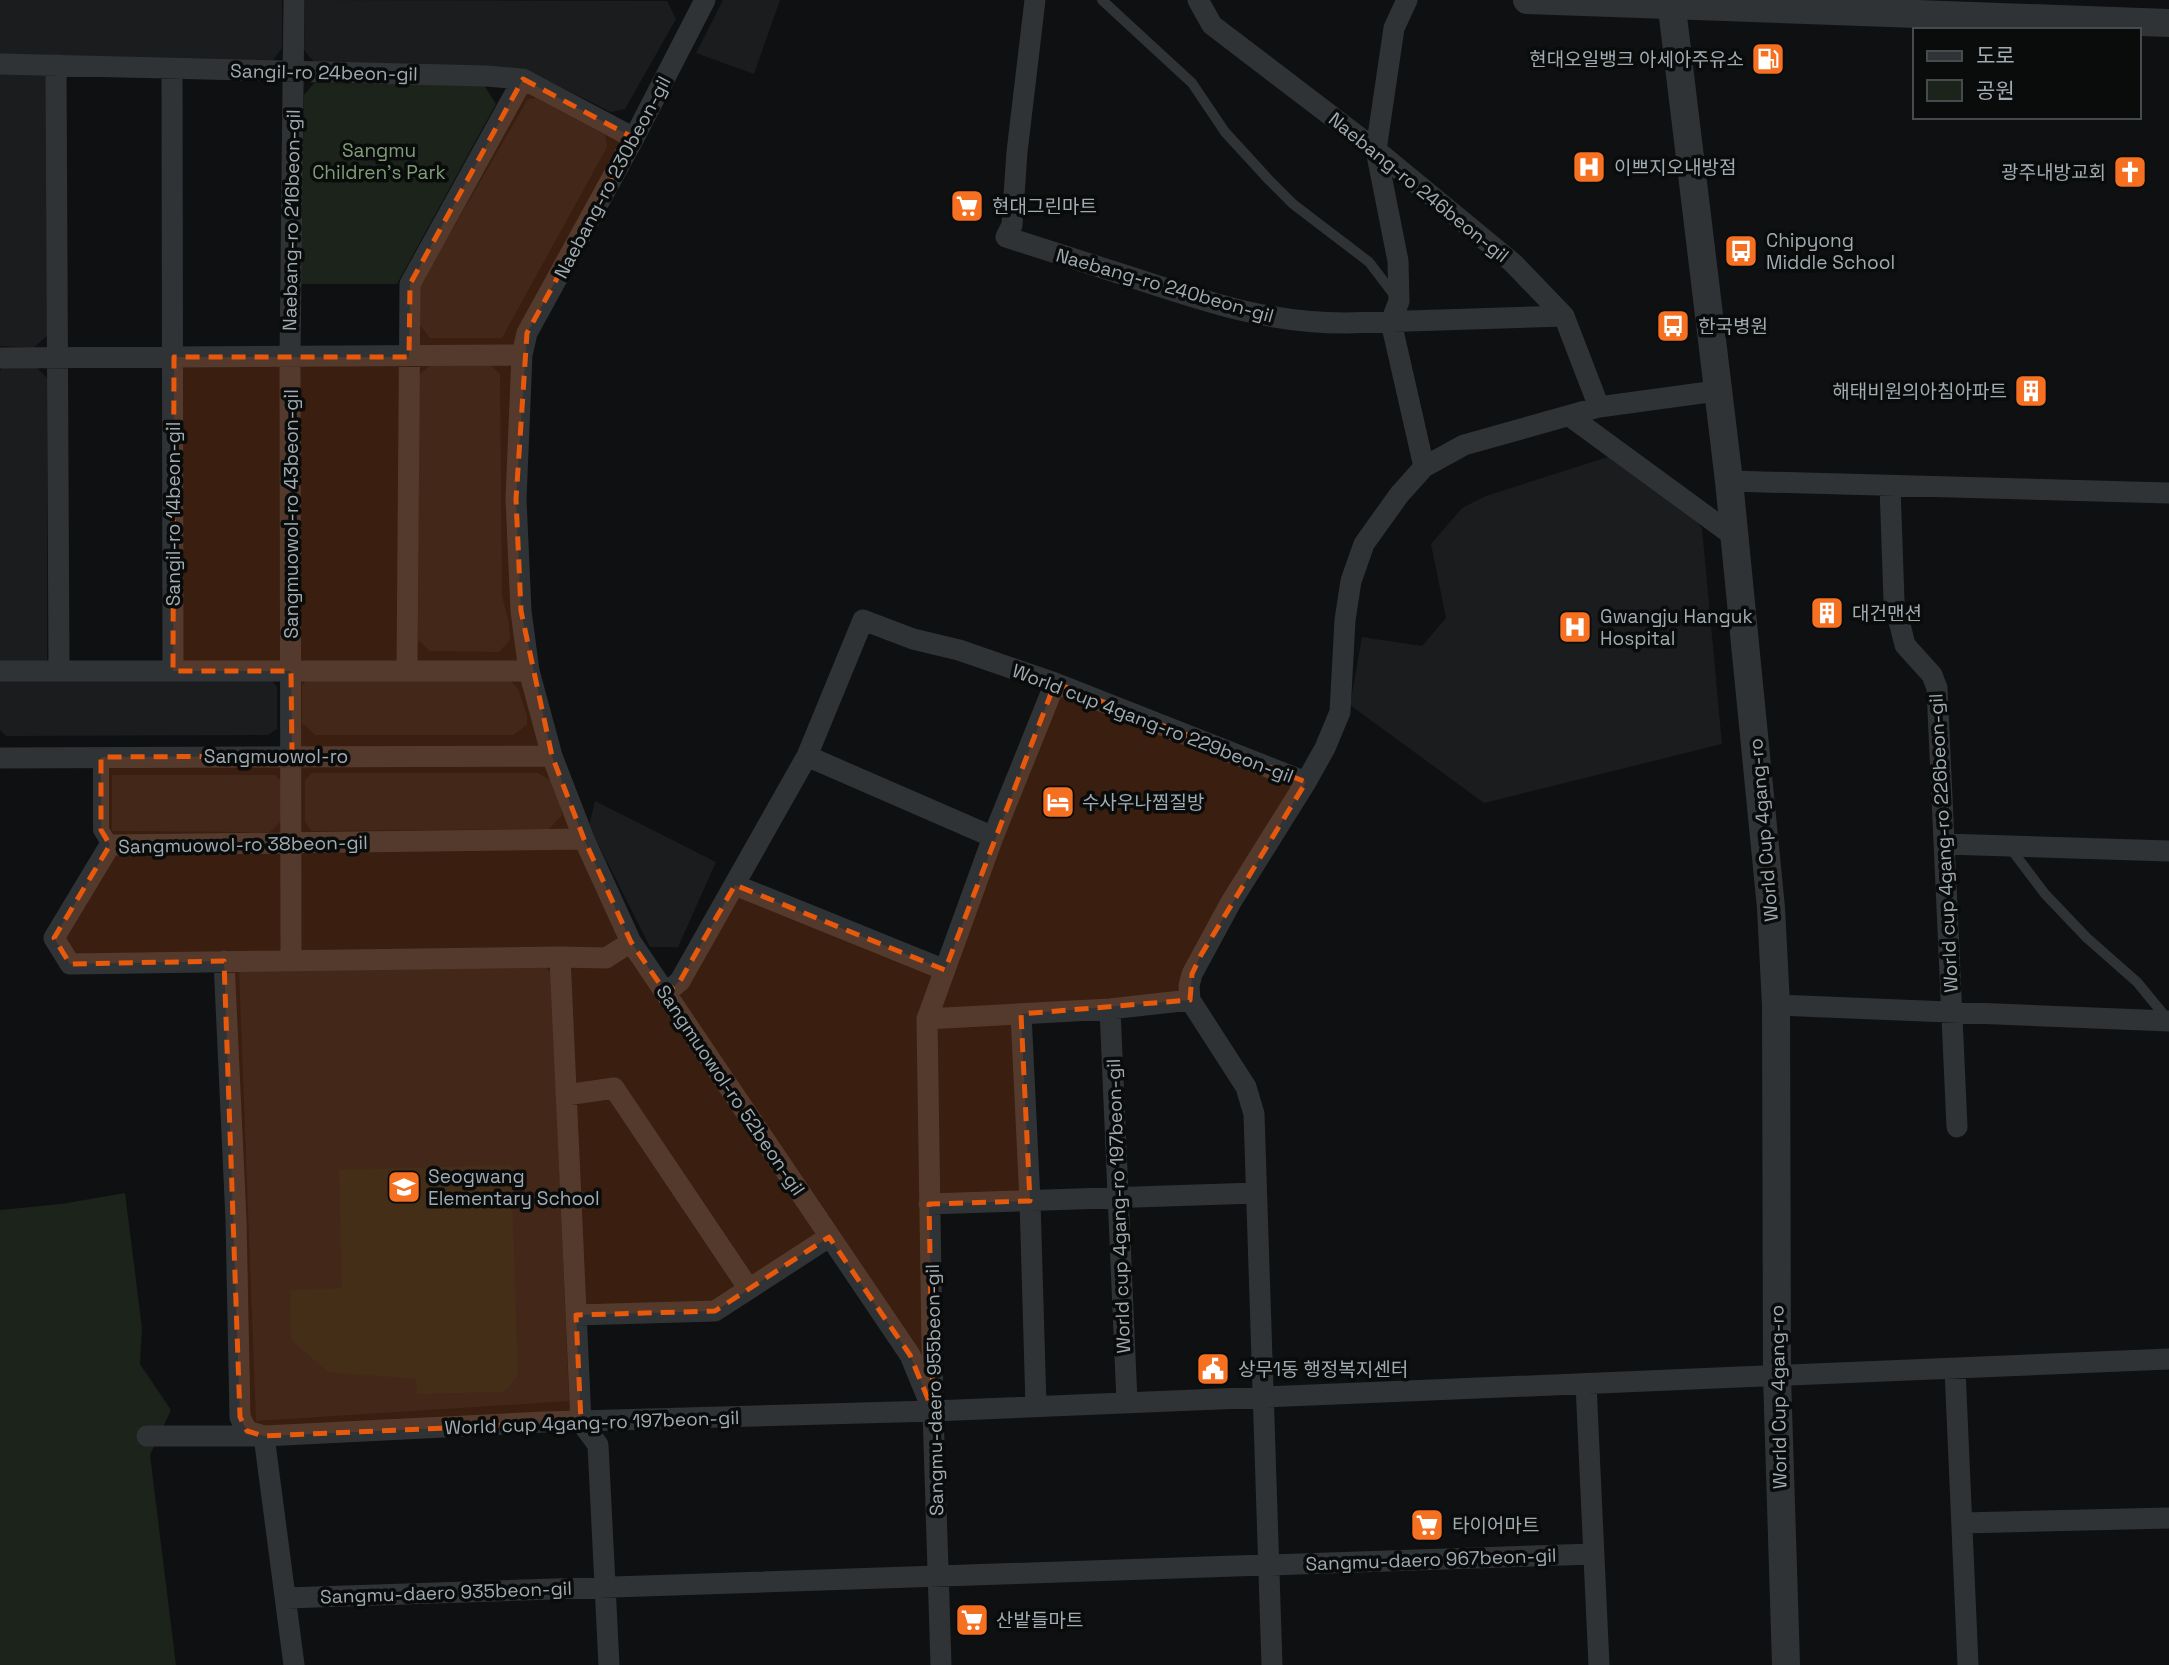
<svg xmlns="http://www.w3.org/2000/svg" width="2169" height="1665" viewBox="0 0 2169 1665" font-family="'Space Grotesk','Noto Sans KR',sans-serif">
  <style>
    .built { fill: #1b1c1e }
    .green { fill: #1c231b }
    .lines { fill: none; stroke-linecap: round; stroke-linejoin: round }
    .service { stroke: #303336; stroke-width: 10 }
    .pedestrian { stroke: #303336; stroke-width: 16 }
    .minor { stroke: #303336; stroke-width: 21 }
    .tertiary { stroke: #303336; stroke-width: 28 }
    .marked { fill: #e8590c; fill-opacity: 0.2; stroke: #e8590c; stroke-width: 5; stroke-dasharray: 14 9; stroke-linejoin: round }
    .labels { text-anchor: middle; stroke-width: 7; stroke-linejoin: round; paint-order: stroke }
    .poi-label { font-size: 19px; fill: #a0abb2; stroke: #0a0b0b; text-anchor: start }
    .street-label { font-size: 19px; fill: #a0abb2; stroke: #0a0b0b }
    .park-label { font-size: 19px; fill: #7f9e76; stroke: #0a0b0b }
  </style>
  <rect width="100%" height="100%" fill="#0f1011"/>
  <path class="built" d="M0,0H282V48L273,60L0,54Z
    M305,0L667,1L676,19L625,109L611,112L523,68L315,63L304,50Z
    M723,0H780L754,74L696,53Z
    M0,71H47V336L33,348L0,346Z
    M536,98L605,135L607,147L502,338H430L419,324V287L528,99Z
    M434,362H487L500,374L502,596L509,623L510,640L499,652L430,651L418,640L419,375Z
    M2,368H37L47,378V662L0,661V371Z
    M1611,456L1685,508L1702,528L1722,744L1484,803L1350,705L1362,637L1422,646L1446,618L1431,544L1462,508L1486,496Z
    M309,678L509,679L518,689L527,716V725L513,735H315L302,723V685Z
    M0,680L272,681L277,686V729L268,735L6,736L0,730Z
    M312,773H538L550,780L559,798L562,815L549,829L311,831L305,821V780Z
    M112,775H275L282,783V820L270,832L112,831Z
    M595,801L716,862L678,947H650L589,826Z
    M541,963L551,973L569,1401L256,1421L239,970Z"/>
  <path class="green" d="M314,83L484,85L496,104L397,284H300L304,95Z
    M511,1165L518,1376L504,1392L417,1394L416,1379L328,1372L291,1340L290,1290L342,1288L339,1170Z
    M125,1193L142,1328L140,1364L171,1410L150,1455L176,1665H0V1210L61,1204Z"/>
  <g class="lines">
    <path class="service" d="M1102,0L1192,83L1225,132L1269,180L1293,204L1369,262L1395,296
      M2008,845L2045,894L2087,938L2137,982L2169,1021"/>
    <path class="pedestrian" d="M101,757V830L110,845"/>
    <path class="minor" d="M705,0L634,138L527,333L522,355L516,499L521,611L529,671L552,756L584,839L631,942L910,1355L933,1411
      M1035,0L1017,152L1012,225L1006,237C1052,252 1098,267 1143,281C1213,304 1271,323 1346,323L1564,316
      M1198,0L1212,25L1376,150L1513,263L1564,316L1599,407
      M1407,0L1394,28L1376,150L1398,261L1399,301L1391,322L1424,467
      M0,64L486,76L523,79L634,138
      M56,65L59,671
      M172,69L173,671
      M0,358L522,355
      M1571,417L1735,537
      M1729,481L2169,493
      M1890,486L1894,601L1905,645L1932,675L1937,688L1957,1127
      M407,670L410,284L523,79
      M0,671H529
      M807,756L993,837
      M0,758L552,756
      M584,839L110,845L54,938L70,964L560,957L581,1422L598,1445L609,1665
      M1945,844L2169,851
      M735,885L945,970
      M560,957L606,958L631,942
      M224,961L236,1220L240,1417L247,1431L264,1436L294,1665
      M291,961L290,357L294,0
      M666,993L680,981L807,756L863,620L913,639L959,650L1055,683L1306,782L1325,748L1340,712L1345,620L1351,581L1364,544L1399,495L1424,467L1464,445L1599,407L1716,391
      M1776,1005L2169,1021
      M1110,1009L1127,1402
      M1021,1014L1030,1201L1036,1406
      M927,1019L1110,1009L1190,1000
      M566,1095L614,1088L749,1289
      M929,1204L1256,1193
      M576,1315L715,1311L829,1237
      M1955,1369L1968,1665
      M1586,1384L1599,1665
      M147,1436H264L545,1422L933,1411L2169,1359
      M1962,1523L2169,1518
      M286,1598L1594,1554
      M941,1665L933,1411L927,1019L993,837L1055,683
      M1272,1665L1254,1114L1246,1087L1190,1000L1189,986L1192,974L1231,902L1306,782"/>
    <path class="tertiary" d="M1527,0L2169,23
      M1671,0L1729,481L1771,908L1776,1005L1777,1376L1786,1665"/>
  </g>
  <path class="marked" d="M523,79L634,138L527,333L516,499L521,611L552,756L584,839L631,942L666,993L680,981L735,885L945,970L1055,683L1306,782L1201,955L1192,974L1190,1000L1021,1014L1030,1201L929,1204L933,1411L910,1355L829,1237L715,1311L576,1315L581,1422L264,1436L247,1431L240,1417L224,961L70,964L54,938L110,845L101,830V757L292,756L291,671H173L174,357H409L410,284Z"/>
  <defs>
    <symbol id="fuel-square" viewBox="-11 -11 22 22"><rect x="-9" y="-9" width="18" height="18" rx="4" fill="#f67022" stroke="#0a0b0b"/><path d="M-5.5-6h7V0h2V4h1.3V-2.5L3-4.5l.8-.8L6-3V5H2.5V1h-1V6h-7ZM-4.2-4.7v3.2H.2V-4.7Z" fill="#fff"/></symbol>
    <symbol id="hospital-square" viewBox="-11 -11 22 22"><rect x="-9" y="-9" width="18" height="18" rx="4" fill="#f67022" stroke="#0a0b0b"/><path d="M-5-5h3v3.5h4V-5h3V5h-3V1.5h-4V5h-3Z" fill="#fff"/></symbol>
    <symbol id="church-square" viewBox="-11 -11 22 22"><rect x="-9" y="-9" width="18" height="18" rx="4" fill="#f67022" stroke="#0a0b0b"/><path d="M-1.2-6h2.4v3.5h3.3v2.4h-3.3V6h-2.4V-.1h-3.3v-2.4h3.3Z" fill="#fff"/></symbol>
    <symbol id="supermarket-square" viewBox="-11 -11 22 22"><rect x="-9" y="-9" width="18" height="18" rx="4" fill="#f67022" stroke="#0a0b0b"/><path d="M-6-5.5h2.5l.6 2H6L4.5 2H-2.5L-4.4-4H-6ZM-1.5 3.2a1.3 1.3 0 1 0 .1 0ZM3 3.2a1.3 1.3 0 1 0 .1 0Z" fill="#fff"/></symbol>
    <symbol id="bus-square" viewBox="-11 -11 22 22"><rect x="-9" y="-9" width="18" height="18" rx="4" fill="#f67022" stroke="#0a0b0b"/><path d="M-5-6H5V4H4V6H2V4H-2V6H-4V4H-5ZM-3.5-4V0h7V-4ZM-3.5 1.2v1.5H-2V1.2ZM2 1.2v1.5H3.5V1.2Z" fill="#fff"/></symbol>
    <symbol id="building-square" viewBox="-11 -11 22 22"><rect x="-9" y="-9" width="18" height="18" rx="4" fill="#f67022" stroke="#0a0b0b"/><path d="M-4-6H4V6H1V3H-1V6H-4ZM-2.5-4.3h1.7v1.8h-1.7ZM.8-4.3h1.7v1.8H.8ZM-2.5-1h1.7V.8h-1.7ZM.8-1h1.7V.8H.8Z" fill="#fff"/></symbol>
    <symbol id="hotel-square" viewBox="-11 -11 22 22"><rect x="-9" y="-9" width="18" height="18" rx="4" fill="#f67022" stroke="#0a0b0b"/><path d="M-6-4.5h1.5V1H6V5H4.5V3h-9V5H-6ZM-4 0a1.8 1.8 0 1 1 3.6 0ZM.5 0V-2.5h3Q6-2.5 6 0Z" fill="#fff"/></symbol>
    <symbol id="school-square" viewBox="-11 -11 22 22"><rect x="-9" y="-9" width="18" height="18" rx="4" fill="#f67022" stroke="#0a0b0b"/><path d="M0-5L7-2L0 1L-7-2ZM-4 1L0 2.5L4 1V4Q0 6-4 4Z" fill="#fff"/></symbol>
    <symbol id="civic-square" viewBox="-11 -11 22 22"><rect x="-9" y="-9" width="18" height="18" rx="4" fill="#f67022" stroke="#0a0b0b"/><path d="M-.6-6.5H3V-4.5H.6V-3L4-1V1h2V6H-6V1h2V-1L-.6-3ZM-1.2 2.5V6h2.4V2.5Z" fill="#fff"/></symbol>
  </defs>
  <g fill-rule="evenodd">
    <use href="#fuel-square" x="1749" y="40" width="38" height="38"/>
    <use href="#hospital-square" x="1570" y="148" width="38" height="38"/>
    <use href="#church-square" x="2111" y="153" width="38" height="38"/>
    <use href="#supermarket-square" x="948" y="187" width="38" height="38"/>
    <use href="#bus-square" x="1722" y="232" width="38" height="38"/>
    <use href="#bus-square" x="1654" y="307" width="38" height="38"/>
    <use href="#building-square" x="2012" y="372" width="38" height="38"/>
    <use href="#building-square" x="1808" y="594" width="38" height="38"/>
    <use href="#hospital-square" x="1556" y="608" width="38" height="38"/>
    <use href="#hotel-square" x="1039" y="783" width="38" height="38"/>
    <use href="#school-square" x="385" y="1168" width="38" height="38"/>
    <use href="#civic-square" x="1194" y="1350" width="38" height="38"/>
    <use href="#supermarket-square" x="1408" y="1506" width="38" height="38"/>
    <use href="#supermarket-square" x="953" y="1601" width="38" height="38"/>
  </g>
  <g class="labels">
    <g class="poi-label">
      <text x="1744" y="66" text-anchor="end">현대오일뱅크 아세아주유소</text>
      <text x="1614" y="174">이쁘지오내방점</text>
      <text x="2106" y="179" text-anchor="end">광주내방교회</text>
      <text x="992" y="213">현대그린마트</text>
      <text x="1766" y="247">Chipyong<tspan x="1766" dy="22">Middle School</tspan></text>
      <text x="1698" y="333">한국병원</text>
      <text x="2007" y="398" text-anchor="end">해태비원의아침아파트</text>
      <text x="1852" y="620">대건맨션</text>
      <text x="1600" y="623">Gwangju Hanguk<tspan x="1600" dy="22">Hospital</tspan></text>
      <text x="1082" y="809">수사우나찜질방</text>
      <text x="428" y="1183">Seogwang<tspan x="428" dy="22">Elementary School</tspan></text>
      <text x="1238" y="1376">상무1동 행정복지센터</text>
      <text x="1452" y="1532">타이어마트</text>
      <text x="996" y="1627">산밭들마트</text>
    </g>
    <g class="street-label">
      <text transform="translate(324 72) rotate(1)" y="7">Sangil-ro 24beon-gil</text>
      <text transform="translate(612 177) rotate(-62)" y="7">Naebang-ro 230beon-gil</text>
      <text transform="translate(1419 187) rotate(39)" y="7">Naebang-ro 246beon-gil</text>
      <text transform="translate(291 220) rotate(-89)" y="7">Naebang-ro 216beon-gil</text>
      <text transform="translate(1165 285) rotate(16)" y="7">Naebang-ro 240beon-gil</text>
      <text transform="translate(173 514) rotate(-90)" y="7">Sangil-ro 14beon-gil</text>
      <text transform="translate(291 514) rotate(-90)" y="7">Sangmuowol-ro 43beon-gil</text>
      <text transform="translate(1153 723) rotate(21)" y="7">World cup 4gang-ro 229beon-gil</text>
      <text x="276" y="763">Sangmuowol-ro</text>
      <text transform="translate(1763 830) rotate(-95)" y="7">World Cup 4gang-ro</text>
      <text transform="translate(1943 843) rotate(-93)" y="7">World cup 4gang-ro 226beon-gil</text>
      <text transform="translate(243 844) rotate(-1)" y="7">Sangmuowol-ro 38beon-gil</text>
      <text transform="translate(731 1090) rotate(56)" y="7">Sangmuowol-ro 52beon-gil</text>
      <text transform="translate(1118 1206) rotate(-92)" y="7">World cup 4gang-ro 197beon-gil</text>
      <text transform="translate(934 1390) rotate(-91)" y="7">Sangmu-daero 955beon-gil</text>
      <text transform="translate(1778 1397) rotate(-91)" y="7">World Cup 4gang-ro</text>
      <text transform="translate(592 1422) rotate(-2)" y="7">World cup 4gang-ro 197beon-gil</text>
      <text transform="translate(1431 1559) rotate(-2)" y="7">Sangmu-daero 967beon-gil</text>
      <text transform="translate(446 1592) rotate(-2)" y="7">Sangmu-daero 935beon-gil</text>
    </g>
    <g class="park-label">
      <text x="379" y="157">Sangmu<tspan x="379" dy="22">Children's Park</tspan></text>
    </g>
  </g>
  <rect x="1913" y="28" width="228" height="91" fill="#0a0b0b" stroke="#464b4e" stroke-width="2"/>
  <rect x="1927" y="51" width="35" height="10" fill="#303336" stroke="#464b4e" stroke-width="2"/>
  <text x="1976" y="63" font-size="21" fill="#a0abb2">도로</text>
  <rect x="1927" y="80" width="35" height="21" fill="#1c231b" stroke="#464b4e" stroke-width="2"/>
  <text x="1976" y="98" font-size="21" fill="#a0abb2">공원</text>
</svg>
